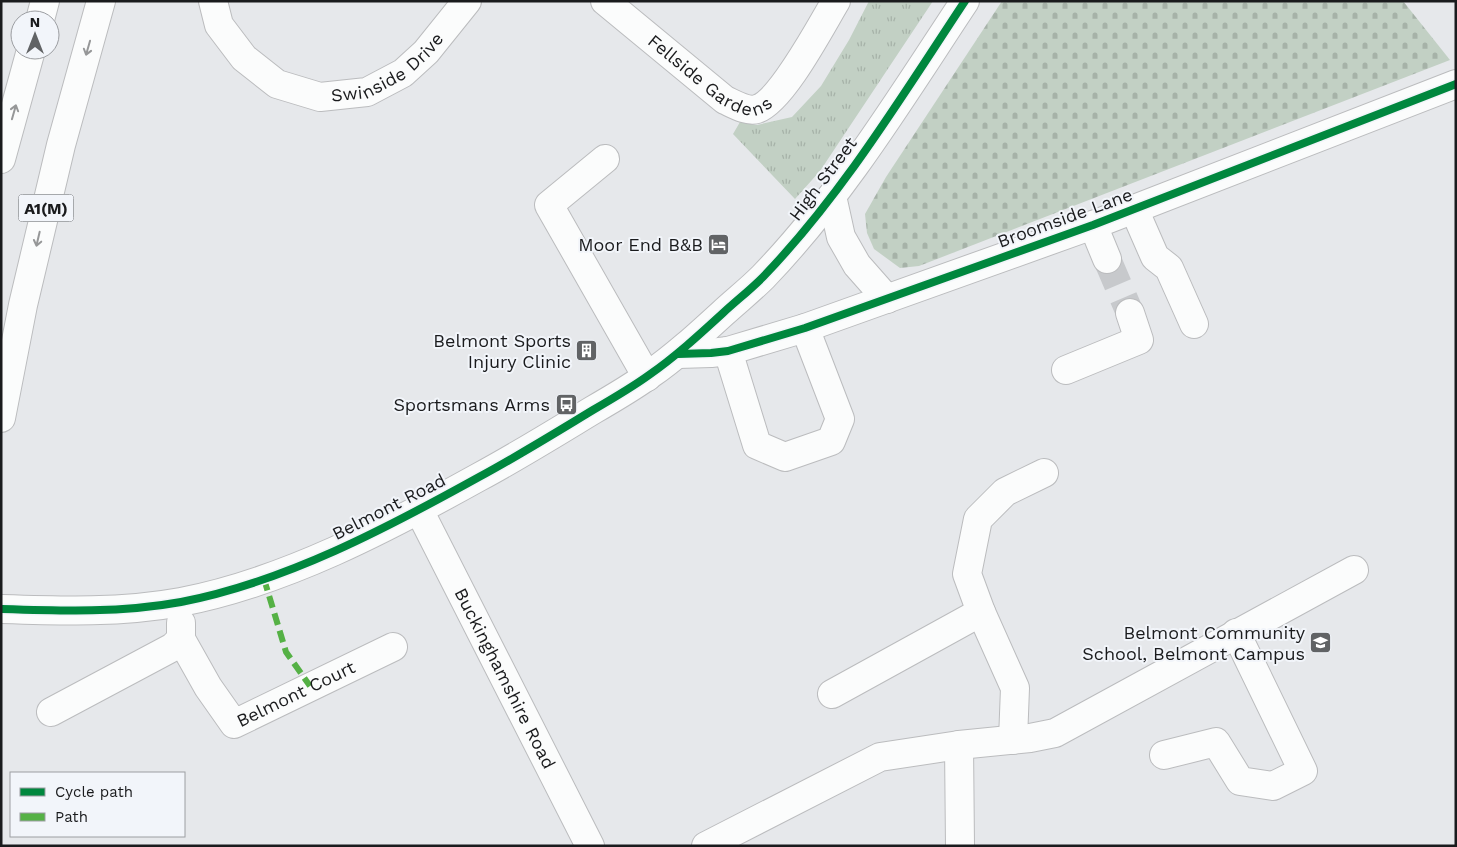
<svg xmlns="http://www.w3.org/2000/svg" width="1457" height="847" viewBox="0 0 1457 847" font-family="'Work Sans',sans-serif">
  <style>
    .grass { fill: url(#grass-tufts) }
    .cemetery { fill: url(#cemetery-stones) }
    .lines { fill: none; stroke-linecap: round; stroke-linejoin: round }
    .minor-tunnel { stroke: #c7c9cc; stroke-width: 28; stroke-dasharray: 28 14; stroke-linecap: butt }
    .minor-casing { stroke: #bbbcbe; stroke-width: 30 }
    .highway-casing { stroke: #bbbcbe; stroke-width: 30 }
    .minor { stroke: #fbfcfc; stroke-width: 28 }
    .highway { stroke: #fbfcfc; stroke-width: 28 }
    .quiet { stroke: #55b145; stroke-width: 6; stroke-dasharray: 12 6; stroke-linecap: butt }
    .cycleway-casing { stroke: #f2f5fa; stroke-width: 11 }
    .cycleway { stroke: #00873e; stroke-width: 8 }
    .oneway { stroke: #969798 }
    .labels { text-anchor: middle; stroke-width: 4; stroke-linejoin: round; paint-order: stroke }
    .shield { fill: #f2f5fa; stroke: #5b5c5f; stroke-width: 1 }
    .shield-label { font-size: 16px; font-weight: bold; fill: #1a1b1d }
    .street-label { font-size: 18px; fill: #1a1b1d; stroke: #f2f5fa }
    .poi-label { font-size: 18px; fill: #1a1b1d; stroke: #f2f5fa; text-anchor: end }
  </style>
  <defs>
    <pattern id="grass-tufts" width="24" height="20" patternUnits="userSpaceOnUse" patternTransform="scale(1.25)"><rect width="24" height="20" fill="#c2d0c4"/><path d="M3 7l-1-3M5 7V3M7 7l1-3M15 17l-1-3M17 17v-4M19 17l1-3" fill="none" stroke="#a6b2a8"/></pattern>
    <pattern id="cemetery-stones" width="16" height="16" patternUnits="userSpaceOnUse" patternTransform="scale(1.25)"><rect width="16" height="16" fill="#c2d0c4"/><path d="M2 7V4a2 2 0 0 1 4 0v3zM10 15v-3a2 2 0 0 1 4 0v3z" fill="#a6b2a8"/></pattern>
  </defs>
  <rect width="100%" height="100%" fill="#e6e8eb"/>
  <path class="grass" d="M869,1H933L820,171L795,199L733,134L740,122L757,125L792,117L821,86L849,40Z"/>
  <path class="cemetery" d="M1002,1H1403L1450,60L919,266L900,268L874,249L867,233L865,214L886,177Z"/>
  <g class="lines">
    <path class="minor-tunnel" d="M1107,259L1130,313"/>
    <defs>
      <g id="minor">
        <path id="s1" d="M213,1L219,25L244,58L277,84L320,97L367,92L403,73L426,52L467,1"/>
        <path id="s2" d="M605,1L725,100C734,104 747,112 757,109C782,101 822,24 836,1"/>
        <path d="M605,159L549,205L647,377"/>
        <path d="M832,196L841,237L857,265L887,299"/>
        <path d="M1134,209L1155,257L1169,268L1194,324"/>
        <path d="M1093,225L1107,259"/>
        <path d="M728,351L757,445L785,457L831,441L840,419L805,328"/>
        <path d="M678,354L711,353L728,351L805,328L1093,225L1456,84"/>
        <path d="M1066,370L1139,340L1130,313"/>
        <path id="s3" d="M419,510L590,846"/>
        <path d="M1,609C62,611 121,613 181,602C285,582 387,528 479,477C518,456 555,433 593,410C612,399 631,388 649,375C675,357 699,335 723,313C736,301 750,290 763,277C842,195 902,96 965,1"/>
        <path id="s4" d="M181,639L208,687L234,724L393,647"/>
        <path d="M832,694L981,612"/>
        <path d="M51,712L173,647L181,639V623"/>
        <path d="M1013,740L1015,688L981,612L967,574L978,519L1005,492L1044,473"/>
        <path d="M959,745L960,846"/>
        <path d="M1164,755L1216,742L1240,781L1273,786L1303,771L1236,633"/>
        <path d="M706,846L880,757L959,745L1030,738L1055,733L1354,570"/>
      </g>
      <path id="highway" d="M40,20L45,1
        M1,159L31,50
        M1,418L23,305L61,145L101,1"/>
    </defs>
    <use href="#minor" class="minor-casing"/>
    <use href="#highway" class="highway-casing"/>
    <use href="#minor" class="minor"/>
    <use href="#highway" class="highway"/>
    <path class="quiet" d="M264,579L286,652L310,686"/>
    <defs>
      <path id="cycleway" d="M678,354L711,353L728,351L805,328L1093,225L1456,84
        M1,609C62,611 121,613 181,602C285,582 387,528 479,477C518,456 555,433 593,410C612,399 631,388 649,375C675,357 699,335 723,313C736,301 750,290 763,277C842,195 902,96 965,1"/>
    </defs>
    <use href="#cycleway" class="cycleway-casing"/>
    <use href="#cycleway" class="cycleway"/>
  </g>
  <defs><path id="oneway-shaft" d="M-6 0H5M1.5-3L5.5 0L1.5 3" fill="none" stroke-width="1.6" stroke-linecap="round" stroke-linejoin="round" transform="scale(1.25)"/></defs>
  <g class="oneway">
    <use href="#oneway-shaft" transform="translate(88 48) rotate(106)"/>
    <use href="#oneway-shaft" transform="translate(14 112) rotate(-74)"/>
    <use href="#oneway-shaft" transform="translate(38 239) rotate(103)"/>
  </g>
  <defs>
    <symbol id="hotel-square" viewBox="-11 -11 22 22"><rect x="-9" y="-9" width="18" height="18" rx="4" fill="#616365" stroke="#f2f5fa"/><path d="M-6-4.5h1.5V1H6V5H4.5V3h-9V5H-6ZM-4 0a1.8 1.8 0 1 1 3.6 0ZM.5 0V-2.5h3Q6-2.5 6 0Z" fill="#fff"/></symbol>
    <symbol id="building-square" viewBox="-11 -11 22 22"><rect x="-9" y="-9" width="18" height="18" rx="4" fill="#616365" stroke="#f2f5fa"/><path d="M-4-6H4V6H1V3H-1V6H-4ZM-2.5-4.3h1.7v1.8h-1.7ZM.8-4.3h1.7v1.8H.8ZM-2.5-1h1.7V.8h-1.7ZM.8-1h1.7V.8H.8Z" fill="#fff"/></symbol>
    <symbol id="bus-square" viewBox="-11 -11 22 22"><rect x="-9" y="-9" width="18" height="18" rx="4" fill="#616365" stroke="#f2f5fa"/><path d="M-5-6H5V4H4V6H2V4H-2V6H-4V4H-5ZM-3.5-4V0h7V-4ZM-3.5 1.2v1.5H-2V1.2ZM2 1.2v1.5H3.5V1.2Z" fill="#fff"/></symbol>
    <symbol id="school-square" viewBox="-11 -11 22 22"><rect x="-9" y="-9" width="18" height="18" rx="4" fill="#616365" stroke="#f2f5fa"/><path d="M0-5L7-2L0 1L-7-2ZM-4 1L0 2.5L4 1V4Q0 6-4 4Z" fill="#fff"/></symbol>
  </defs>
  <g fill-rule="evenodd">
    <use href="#hotel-square" x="706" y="232" width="25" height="25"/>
    <use href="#building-square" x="574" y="338" width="25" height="25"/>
    <use href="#bus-square" x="554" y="392" width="25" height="25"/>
    <use href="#school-square" x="1308" y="630" width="25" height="25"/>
  </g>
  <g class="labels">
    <rect class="shield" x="18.5" y="194.5" width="55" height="27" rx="4"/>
    <g class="shield-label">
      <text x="46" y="214">A1(M)</text>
    </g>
    <g class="street-label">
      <text dy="6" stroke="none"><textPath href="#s1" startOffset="229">Swinside Drive</textPath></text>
      <text dy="6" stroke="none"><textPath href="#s2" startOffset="132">Fellside Gardens</textPath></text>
      <text transform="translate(823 179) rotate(-53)" y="6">High Street</text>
      <text transform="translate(1065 218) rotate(-20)" y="6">Broomside Lane</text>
      <text transform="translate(389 507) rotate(-27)" y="6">Belmont Road</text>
      <text dy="6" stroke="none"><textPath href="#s3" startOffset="189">Buckinghamshire Road</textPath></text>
      <text dy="6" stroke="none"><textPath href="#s4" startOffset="169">Belmont Court</textPath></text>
    </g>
    <g class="poi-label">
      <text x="703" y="251">Moor End B&amp;B</text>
      <text x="571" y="347">Belmont Sports<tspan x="571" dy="21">Injury Clinic</tspan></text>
      <text x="550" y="411">Sportsmans Arms</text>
      <text x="1305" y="639">Belmont Community<tspan x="1305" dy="21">School, Belmont Campus</tspan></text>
    </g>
  </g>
  <rect width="1457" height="847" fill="none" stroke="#1a1b1d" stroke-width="5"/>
  <rect x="10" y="772" width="175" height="65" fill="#f2f5fa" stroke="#9c9ea2"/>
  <rect x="20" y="788" width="25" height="8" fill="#00873e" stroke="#9c9ea2"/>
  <text x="55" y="797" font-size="15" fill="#1a1b1d">Cycle path</text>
  <rect x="20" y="813" width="25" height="8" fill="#55b145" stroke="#9c9ea2"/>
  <text x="55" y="822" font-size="15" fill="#1a1b1d">Path</text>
  <g transform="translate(35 35)"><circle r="24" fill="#f2f5fa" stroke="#9c9ea2"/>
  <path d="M0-4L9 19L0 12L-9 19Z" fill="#616365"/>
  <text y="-8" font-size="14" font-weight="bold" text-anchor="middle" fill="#1a1b1d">N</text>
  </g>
</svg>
